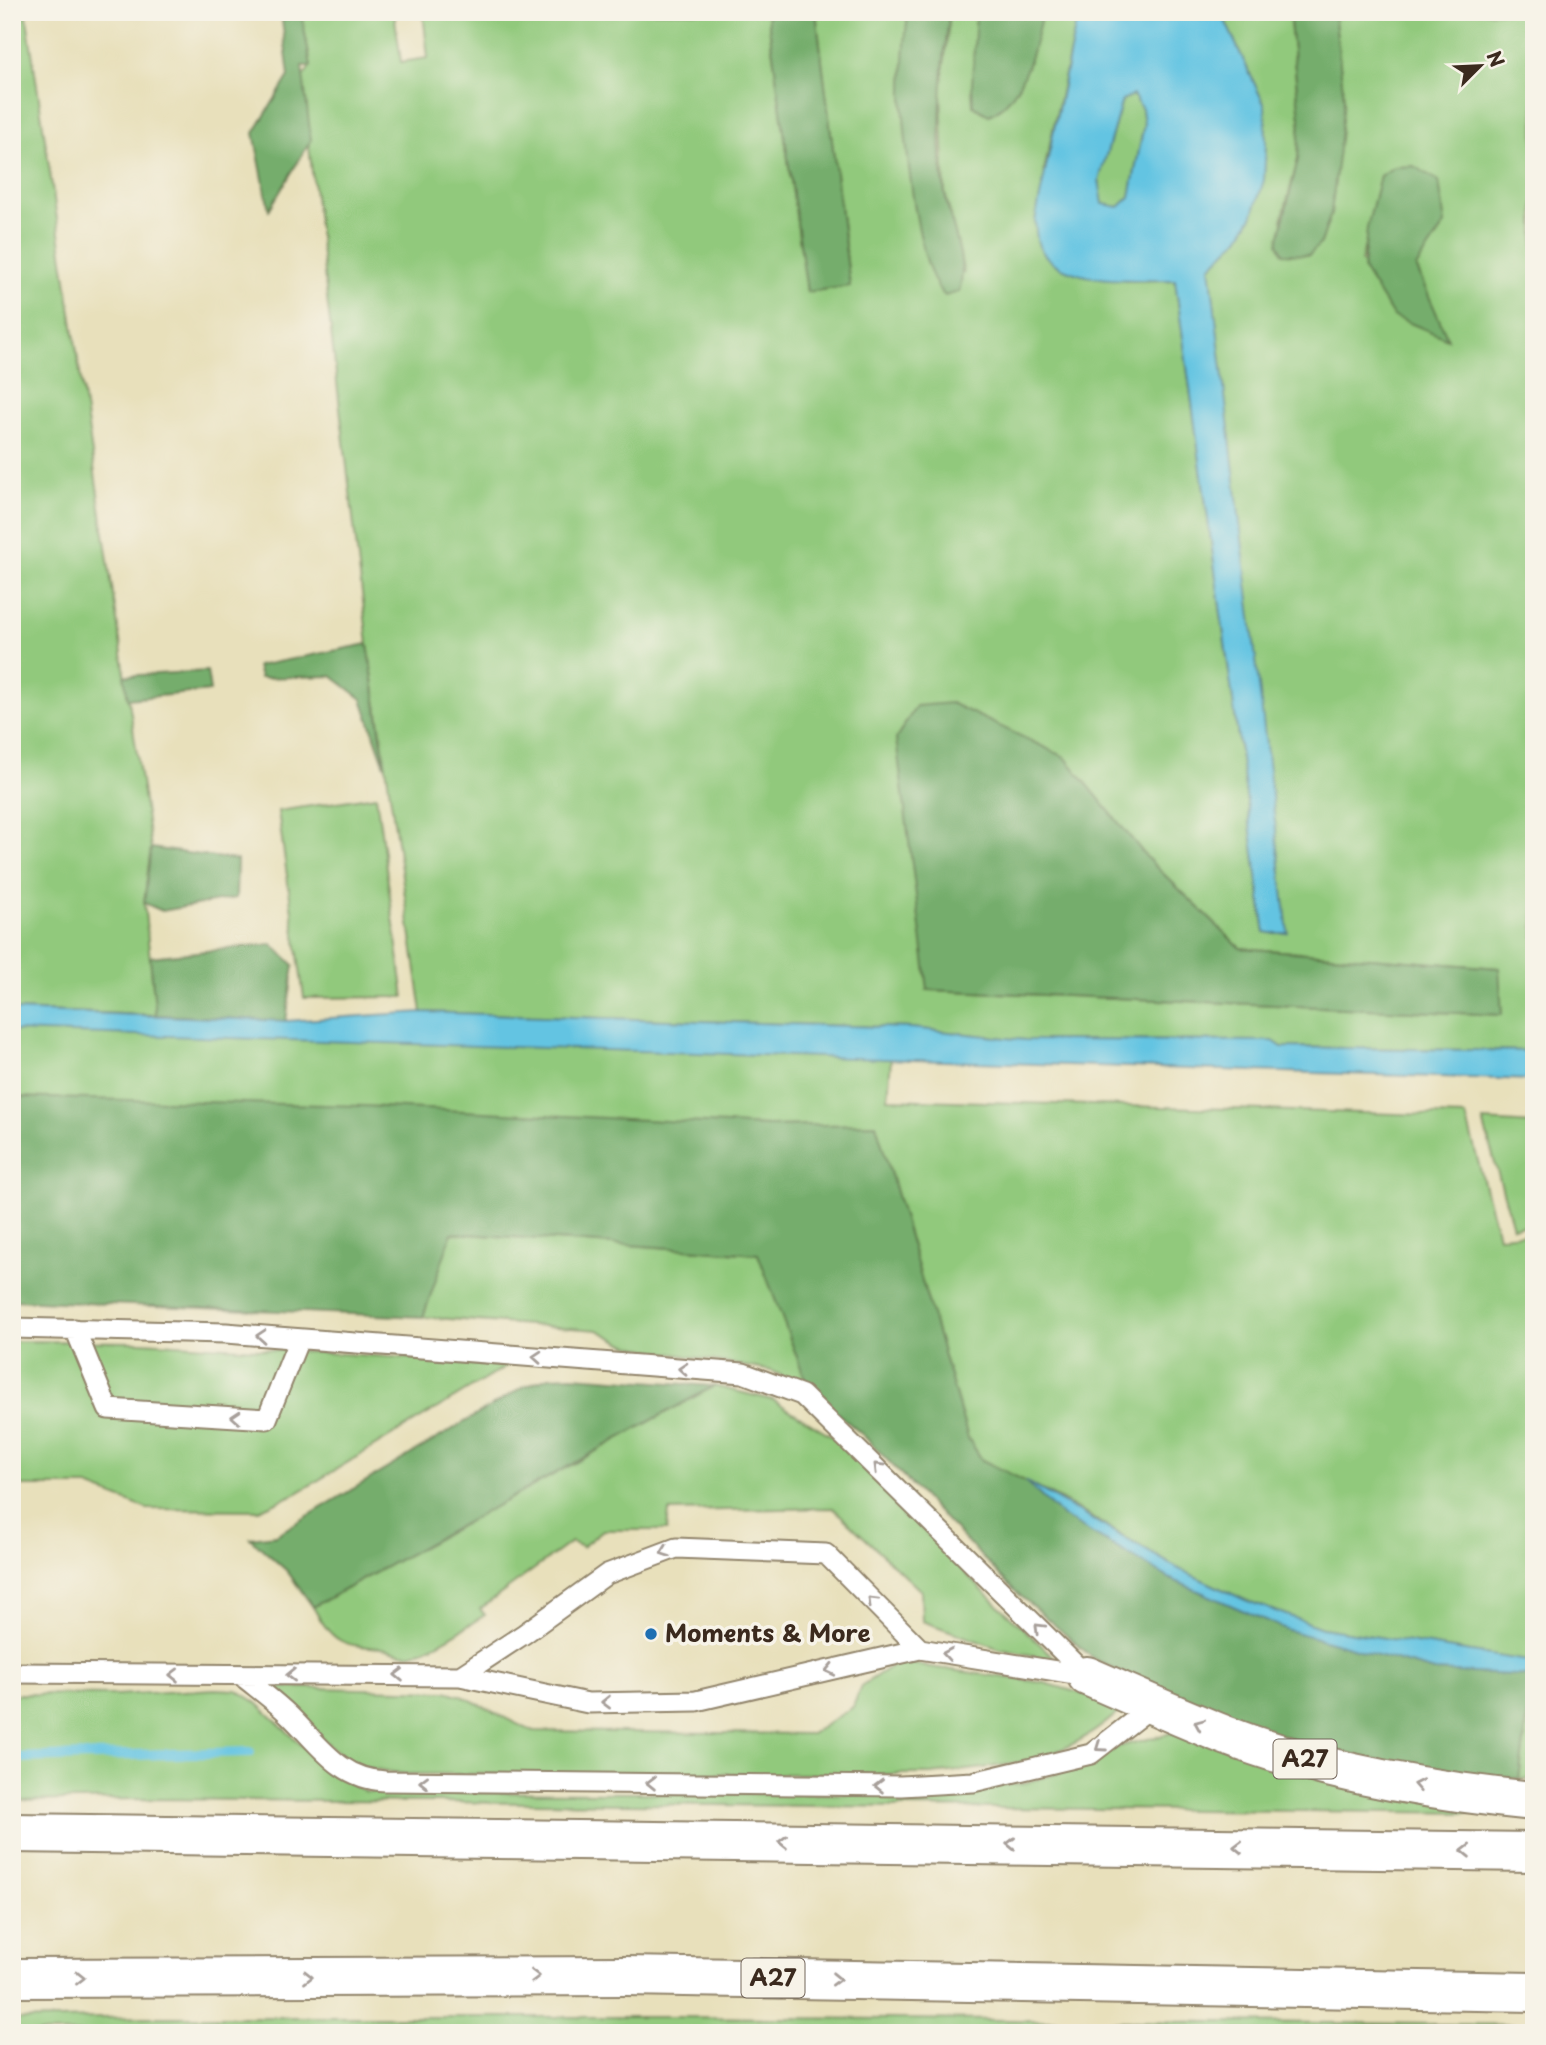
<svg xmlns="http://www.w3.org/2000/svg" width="1546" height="2045" viewBox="0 0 1546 2045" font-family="'Playpen Sans',sans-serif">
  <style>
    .green { fill: #91c97c; stroke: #667a4d; stroke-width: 2; fill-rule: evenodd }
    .forest { fill: #74ad6c; stroke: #586c45; stroke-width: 2 }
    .water { fill: #64c4e2; stroke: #507780; stroke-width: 2; fill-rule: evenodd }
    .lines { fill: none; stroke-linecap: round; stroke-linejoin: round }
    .stream { stroke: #64c4e2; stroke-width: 10 }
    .lane-casing { stroke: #92856c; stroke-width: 23 }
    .highway-casing { stroke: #92856c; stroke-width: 42 }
    .lane { stroke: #fff; stroke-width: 19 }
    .highway { stroke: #fff; stroke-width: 38 }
    .oneway { stroke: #a79f9a }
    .poi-dot { fill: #1f6fb2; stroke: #f7f3e8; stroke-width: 2.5 }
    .labels { text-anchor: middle; stroke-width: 7; stroke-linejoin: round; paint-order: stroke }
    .shield { fill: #f7f3e8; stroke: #73665b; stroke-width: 2 }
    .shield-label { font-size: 23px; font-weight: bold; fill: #3b2a1e }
    .poi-label { font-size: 24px; font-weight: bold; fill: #3b2a1e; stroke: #f7f3e8; text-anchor: start }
  </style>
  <rect width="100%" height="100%" fill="#f7f3e8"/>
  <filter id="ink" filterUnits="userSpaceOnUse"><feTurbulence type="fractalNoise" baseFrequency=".0143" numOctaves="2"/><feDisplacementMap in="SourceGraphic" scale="14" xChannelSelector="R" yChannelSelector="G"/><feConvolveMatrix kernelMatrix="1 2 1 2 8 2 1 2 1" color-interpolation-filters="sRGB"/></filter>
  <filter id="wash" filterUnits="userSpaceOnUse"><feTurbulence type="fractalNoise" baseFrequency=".00686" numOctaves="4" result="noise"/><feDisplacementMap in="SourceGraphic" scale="28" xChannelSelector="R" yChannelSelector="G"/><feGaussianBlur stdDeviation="1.57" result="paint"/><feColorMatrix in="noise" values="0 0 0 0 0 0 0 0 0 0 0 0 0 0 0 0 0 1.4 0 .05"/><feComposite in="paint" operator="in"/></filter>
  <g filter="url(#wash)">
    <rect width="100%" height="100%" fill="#e8e0bb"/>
    <path class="green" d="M12,12H26L151,848L144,903L156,1015L12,1010Z
      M301,12H394L401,62L428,58L423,12H767L807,292L850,286L816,12H908L903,95L964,274L945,192L941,93L950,12H976L973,106L989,115L1016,90L1042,12H1074L1076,23L1044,171L1126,281L1175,280L1265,933H1287L1210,267L1239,238L1264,180L1266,143L1265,106L1221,12H1289L1300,118L1298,159L1282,220L1321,243L1331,213L1344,99L1334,12H1534V1051L1282,1047L1273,1041L1025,1040L911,1028L422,1012L368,644L301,79L311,66ZM1380,176L1445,224L1416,267L1447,339L1361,262ZM1149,860L1240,948L1498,968L1502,1015L928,990Z
      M1133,95L1142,109L1144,124L1130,197L1119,207L1102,204L1099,180L1122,100Z
      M376,796L404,997L304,998L278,811Z
      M12,1030L891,1058L888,1099L1466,1116L1498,1236L1534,1233V1662L1322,1628L1245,1600L1179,1569L1062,1500L982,1460L968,1438L876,1124L768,1126L12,1097Z
      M1483,1121L1534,1124V1224L1513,1227Z
      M451,1233L758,1254L809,1389L772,1371L629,1346L598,1330L423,1317Z
      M12,1341L142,1342L510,1364L297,1493L259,1510L147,1509L88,1486H12Z
      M714,1386L773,1400L832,1436L981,1589L1057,1660L1000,1649L922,1621L921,1591L833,1508L669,1511L667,1530H603L582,1547L571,1542L480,1609L485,1615C463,1628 438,1647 413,1653C403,1656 391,1649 381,1648C341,1645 334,1644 313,1607Z
      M901,1660L930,1667L1045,1683L1125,1706C1066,1764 1010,1765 931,1774H404L356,1766L329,1745L274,1687L445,1691C477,1698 504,1721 534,1731L811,1734L853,1707L861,1686Z
      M215,1689L237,1690L257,1703L330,1772L366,1792L910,1794L1024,1783L1076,1768L1117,1747L1179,1731L1477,1813L145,1799L12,1801V1694L116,1695Z
      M1528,1712L1534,1713V1780L1519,1779Z
      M147,2017H675L1534,2025V2033H12V2020Z"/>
    <path class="forest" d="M281,12H301L311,66H302L311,140L269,210L254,133L289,76Z
      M767,12H816L850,286L807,292Z
      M908,12H950C941,68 936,137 945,194C950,226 969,260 959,292L945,296C917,273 903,131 903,93C903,66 905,39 908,12Z
      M976,12H1042C1035,46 1023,100 989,115L973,106L972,86Z
      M1289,12H1334L1344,99L1339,148L1331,213L1321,243L1309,255L1283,254L1278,243L1298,159L1300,118Z
      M1414,166L1439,181L1445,224L1416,267L1448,339L1393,316L1363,269L1367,228L1380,176L1394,167Z
      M368,644L385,766L362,699L332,676L260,678L257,666Z
      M207,671L210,691L128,699L124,676Z
      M951,703L1065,757L1149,860L1240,948L1499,968L1502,1015L928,990L896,739L916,706Z
      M151,848L237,860L236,898L162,911L144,903Z
      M272,944L294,965L286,1021L156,1015L150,957Z
      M12,1097L364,1106L768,1126L876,1124L968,1438L982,1460L1025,1481L1062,1516L1171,1579L1288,1630L1435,1671L1534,1676V1713H1528L1519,1779L1398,1765L1329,1750L1194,1709L1094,1659L1015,1591L864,1436L809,1389L758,1254L452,1233L423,1317L12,1300Z
      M572,1376L714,1386L313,1607L287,1571L250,1538L276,1535L525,1386L549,1377Z"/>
    <path class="water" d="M1074,12H1221L1265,106L1266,143L1264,180L1252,217L1239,238L1210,267L1288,933H1265L1175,280C1138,279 1061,287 1040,248C1036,242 1036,229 1035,221L1076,23ZM1133,95L1142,109L1144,124L1130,197L1119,207L1103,204L1099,180L1122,100Z
      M12,1010L286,1021L422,1012L911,1028L1025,1040L1273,1041L1282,1047L1534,1051V1080L12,1031Z
      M1025,1481L1179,1569L1245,1600L1322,1628L1534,1662V1676L1435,1671L1288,1630L1171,1579L1062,1516Z"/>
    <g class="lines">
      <path class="stream" d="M12,1758L250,1752"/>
    </g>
  </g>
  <g filter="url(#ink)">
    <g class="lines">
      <defs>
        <path id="lane" d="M12,1328L226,1333L743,1373L802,1395L1087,1676
          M75,1329L108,1409L267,1419L299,1339
          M12,1673L460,1676L588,1703L696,1701L920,1649L1087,1676
          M242,1676C258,1689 275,1701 289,1715C319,1744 339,1779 385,1781L901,1786L973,1782L1091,1754L1154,1705
          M460,1676L524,1634L607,1574L676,1548L826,1554L920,1649"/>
        <path id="highway" d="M1087,1676C1133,1696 1179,1717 1225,1735C1324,1773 1430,1791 1534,1801
          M12,1833L1534,1852
          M12,1978L626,1976L1534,1992"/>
      </defs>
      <use href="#lane" class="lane-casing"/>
      <use href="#highway" class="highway-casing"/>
      <use href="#lane" class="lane"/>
      <use href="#highway" class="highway"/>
    </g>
    <defs><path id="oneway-chevron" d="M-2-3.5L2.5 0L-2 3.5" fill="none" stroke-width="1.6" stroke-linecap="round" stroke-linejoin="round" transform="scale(1.75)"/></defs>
    <g class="oneway">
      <use href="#oneway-chevron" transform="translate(261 1336) rotate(-176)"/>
      <use href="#oneway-chevron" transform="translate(537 1357) rotate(-176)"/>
      <use href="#oneway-chevron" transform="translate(683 1369) rotate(-176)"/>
      <use href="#oneway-chevron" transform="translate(236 1417) rotate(-176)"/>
      <use href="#oneway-chevron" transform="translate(878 1467) rotate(-135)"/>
      <use href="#oneway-chevron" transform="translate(665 1552) rotate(160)"/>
      <use href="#oneway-chevron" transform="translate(872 1601) rotate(-135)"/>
      <use href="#oneway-chevron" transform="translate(1039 1628) rotate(-135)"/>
      <use href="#oneway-chevron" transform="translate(947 1654) rotate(-171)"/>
      <use href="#oneway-chevron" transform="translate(830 1670) rotate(167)"/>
      <use href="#oneway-chevron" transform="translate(174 1675) rotate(-179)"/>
      <use href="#oneway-chevron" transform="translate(291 1675) rotate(179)"/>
      <use href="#oneway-chevron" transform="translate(399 1675) rotate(-179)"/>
      <use href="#oneway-chevron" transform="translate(606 1702) rotate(179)"/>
      <use href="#oneway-chevron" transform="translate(1199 1724) rotate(-157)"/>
      <use href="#oneway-chevron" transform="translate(1100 1747) rotate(145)"/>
      <use href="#oneway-chevron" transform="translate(424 1782) rotate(-179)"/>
      <use href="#oneway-chevron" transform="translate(651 1783) rotate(-179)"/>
      <use href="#oneway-chevron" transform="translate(1418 1785) rotate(-169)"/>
      <use href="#oneway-chevron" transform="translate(879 1786) rotate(-179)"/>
      <use href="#oneway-chevron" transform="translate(783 1842) rotate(-179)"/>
      <use href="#oneway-chevron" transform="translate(1011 1844) rotate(-179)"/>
      <use href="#oneway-chevron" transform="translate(1238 1847) rotate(-179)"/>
      <use href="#oneway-chevron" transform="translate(1466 1851) rotate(-179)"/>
      <use href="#oneway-chevron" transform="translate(535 1976)"/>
      <use href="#oneway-chevron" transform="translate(308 1977)"/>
      <use href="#oneway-chevron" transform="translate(80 1978)"/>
      <use href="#oneway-chevron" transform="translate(836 1979) rotate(1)"/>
    </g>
  </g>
  <circle class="poi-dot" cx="651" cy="1634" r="7"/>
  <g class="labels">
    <g class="shield">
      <rect x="1273.5" y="1739.5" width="63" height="39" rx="5"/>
      <rect x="741.5" y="1958.5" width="63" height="39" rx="5"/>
    </g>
    <g class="shield-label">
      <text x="1305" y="1767">A27</text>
      <text x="773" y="1986">A27</text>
    </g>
    <g class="poi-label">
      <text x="665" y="1642">Moments &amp; More</text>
    </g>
  </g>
  <rect width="1546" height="2045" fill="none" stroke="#f7f3e8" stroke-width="42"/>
  <g transform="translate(1480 66) rotate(66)" stroke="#f7f3e8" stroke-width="5" paint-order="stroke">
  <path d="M0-5L12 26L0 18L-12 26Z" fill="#3b2a1e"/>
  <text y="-10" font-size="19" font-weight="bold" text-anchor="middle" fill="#3b2a1e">N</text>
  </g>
</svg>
